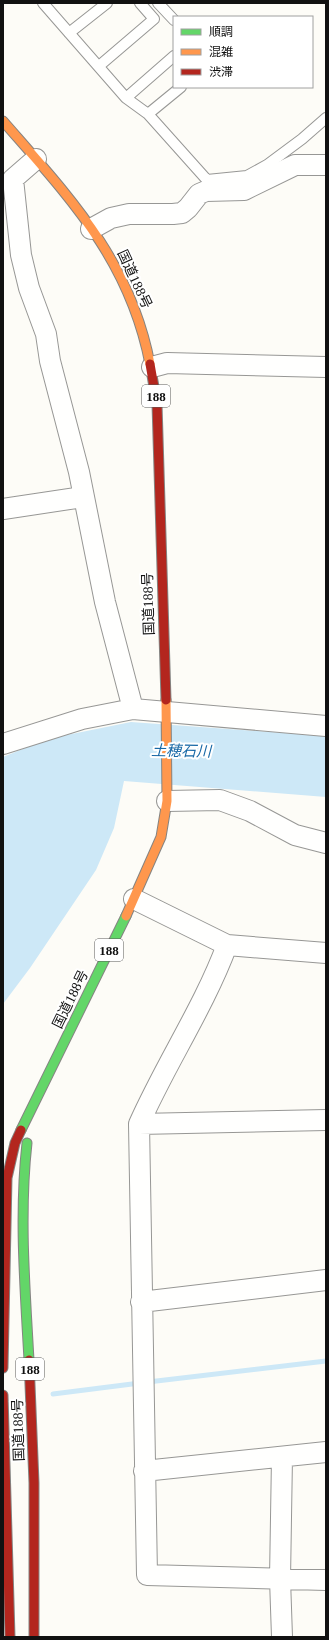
<svg xmlns="http://www.w3.org/2000/svg" width="329" height="1640" viewBox="0 0 329 1640" font-family="'Times New Roman','Noto Sans JP',serif">
  <style>
    .water { fill: #cde8f7 }
    .lines { fill: none; stroke-linecap: round; stroke-linejoin: round }
    .stream { stroke: #cde8f7; stroke-width: 5 }
    .lane-casing { stroke: #979795; stroke-width: 12 }
    .street-casing { stroke: #979795; stroke-width: 22 }
    .fast-casing { stroke: #858482; stroke-width: 11 }
    .slow-casing { stroke: #858482; stroke-width: 11 }
    .jam-casing { stroke: #858482; stroke-width: 11 }
    .lane { stroke: #fffffe; stroke-width: 10 }
    .street { stroke: #fffffe; stroke-width: 20 }
    .fast { stroke: #63d668; stroke-width: 9 }
    .slow { stroke: #ff974d; stroke-width: 9 }
    .jam { stroke: #b3261e; stroke-width: 9 }
    .labels { text-anchor: middle; stroke-width: 4; stroke-linejoin: round; paint-order: stroke }
    .shield { fill: #fff; stroke: #585858; stroke-width: 1 }
    .shield-label { font-size: 13px; font-weight: bold; fill: #111 }
    .street-label { font-size: 14px; fill: #111; stroke: #fff }
    .water-label { font-size: 15px; font-style: italic; fill: #1768a6; stroke: #fff }
  </style>
  <rect width="100%" height="100%" fill="#fdfcf7"/>
  <path class="water" d="M131,722L326,736V797L124,781L114,828L96,870L30,968L3,1004V757L47,739Z"/>
  <g class="lines">
    <path class="stream" d="M148,1382L326,1361
      M53,1394L140,1383"/>
    <defs>
      <path id="lane" d="M43,3L126,98L174,56
        M158,3L174,20
        M69,33L107,3
        M99,66L154,19L140,3
        M126,98L148,114L207,180L247,176L267,165L302,139L326,118
        M148,114L181,87"/>
      <path id="street" d="M36,159L13,179L21,255L29,288L46,334L50,361L79,472L105,602L133,709
        M91,229L111,218L129,214H173L182,213L188,208L199,194L206,191L244,190L295,165H326
        M152,367L167,363L326,367
        M3,509L83,497
        M3,744L82,719L133,709L326,726
        M167,801L220,800L250,811L295,835L326,843
        M134,899L227,945L326,953
        M227,945C204,1007 166,1063 139,1124L147,1575L326,1580
        M139,1124L326,1120
        M141,1302L326,1280
        M282,1457L280,1579L282,1637
        M144,1471L326,1452"/>
      <path id="fast" d="M21,1130L126,916
        M27,1143C19,1215 25,1287 29,1360"/>
      <path id="slow" d="M3,121C70,198 130,260 150,364
        M126,916L161,837L167,801L166,700"/>
      <path id="jam" d="M150,364L157,404L166,700
        M29,1360L34,1483V1637
        M3,1368L7,1178L15,1143L21,1130
        M3,1395L10,1637"/>
    </defs>
    <use href="#lane" class="lane-casing"/>
    <use href="#street" class="street-casing"/>
    <use href="#fast" class="fast-casing"/>
    <use href="#slow" class="slow-casing"/>
    <use href="#jam" class="jam-casing"/>
    <use href="#lane" class="lane"/>
    <use href="#street" class="street"/>
    <use href="#fast" class="fast"/>
    <use href="#slow" class="slow"/>
    <use href="#jam" class="jam"/>
  </g>
  <g class="labels">
    <g class="shield">
      <rect x="142" y="385" width="28" height="22" rx="3"/>
      <rect x="95" y="939" width="28" height="22" rx="3"/>
      <rect x="16" y="1358" width="28" height="22" rx="3"/>
    </g>
    <g class="shield-label">
      <text x="156" y="401">188</text>
      <text x="109" y="955">188</text>
      <text x="30" y="1374">188</text>
    </g>
    <g class="street-label">
      <text transform="translate(135 279) rotate(65)" y="5">国道188号</text>
      <text transform="translate(148 604) rotate(-92)" y="5">国道188号</text>
      <text transform="translate(70 999) rotate(-64)" y="5">国道188号</text>
      <text transform="translate(18 1430) rotate(-92)" y="5">国道188号</text>
    </g>
    <g class="water-label">
      <text transform="translate(181 751) rotate(1)" y="5">土穂石川</text>
    </g>
  </g>
  <rect width="329" height="1640" fill="none" stroke="#111111" stroke-width="8"/>
  <rect x="173" y="16" width="140" height="72" fill="#ffffff" stroke="#a0a0a0"/>
  <rect x="181" y="29" width="20" height="6" fill="#63d668" stroke="#a0a0a0"/>
  <text x="209" y="36" font-size="12" fill="#111111">順調</text>
  <rect x="181" y="49" width="20" height="6" fill="#ff974d" stroke="#a0a0a0"/>
  <text x="209" y="56" font-size="12" fill="#111111">混雑</text>
  <rect x="181" y="69" width="20" height="6" fill="#b3261e" stroke="#a0a0a0"/>
  <text x="209" y="76" font-size="12" fill="#111111">渋滞</text>
</svg>
